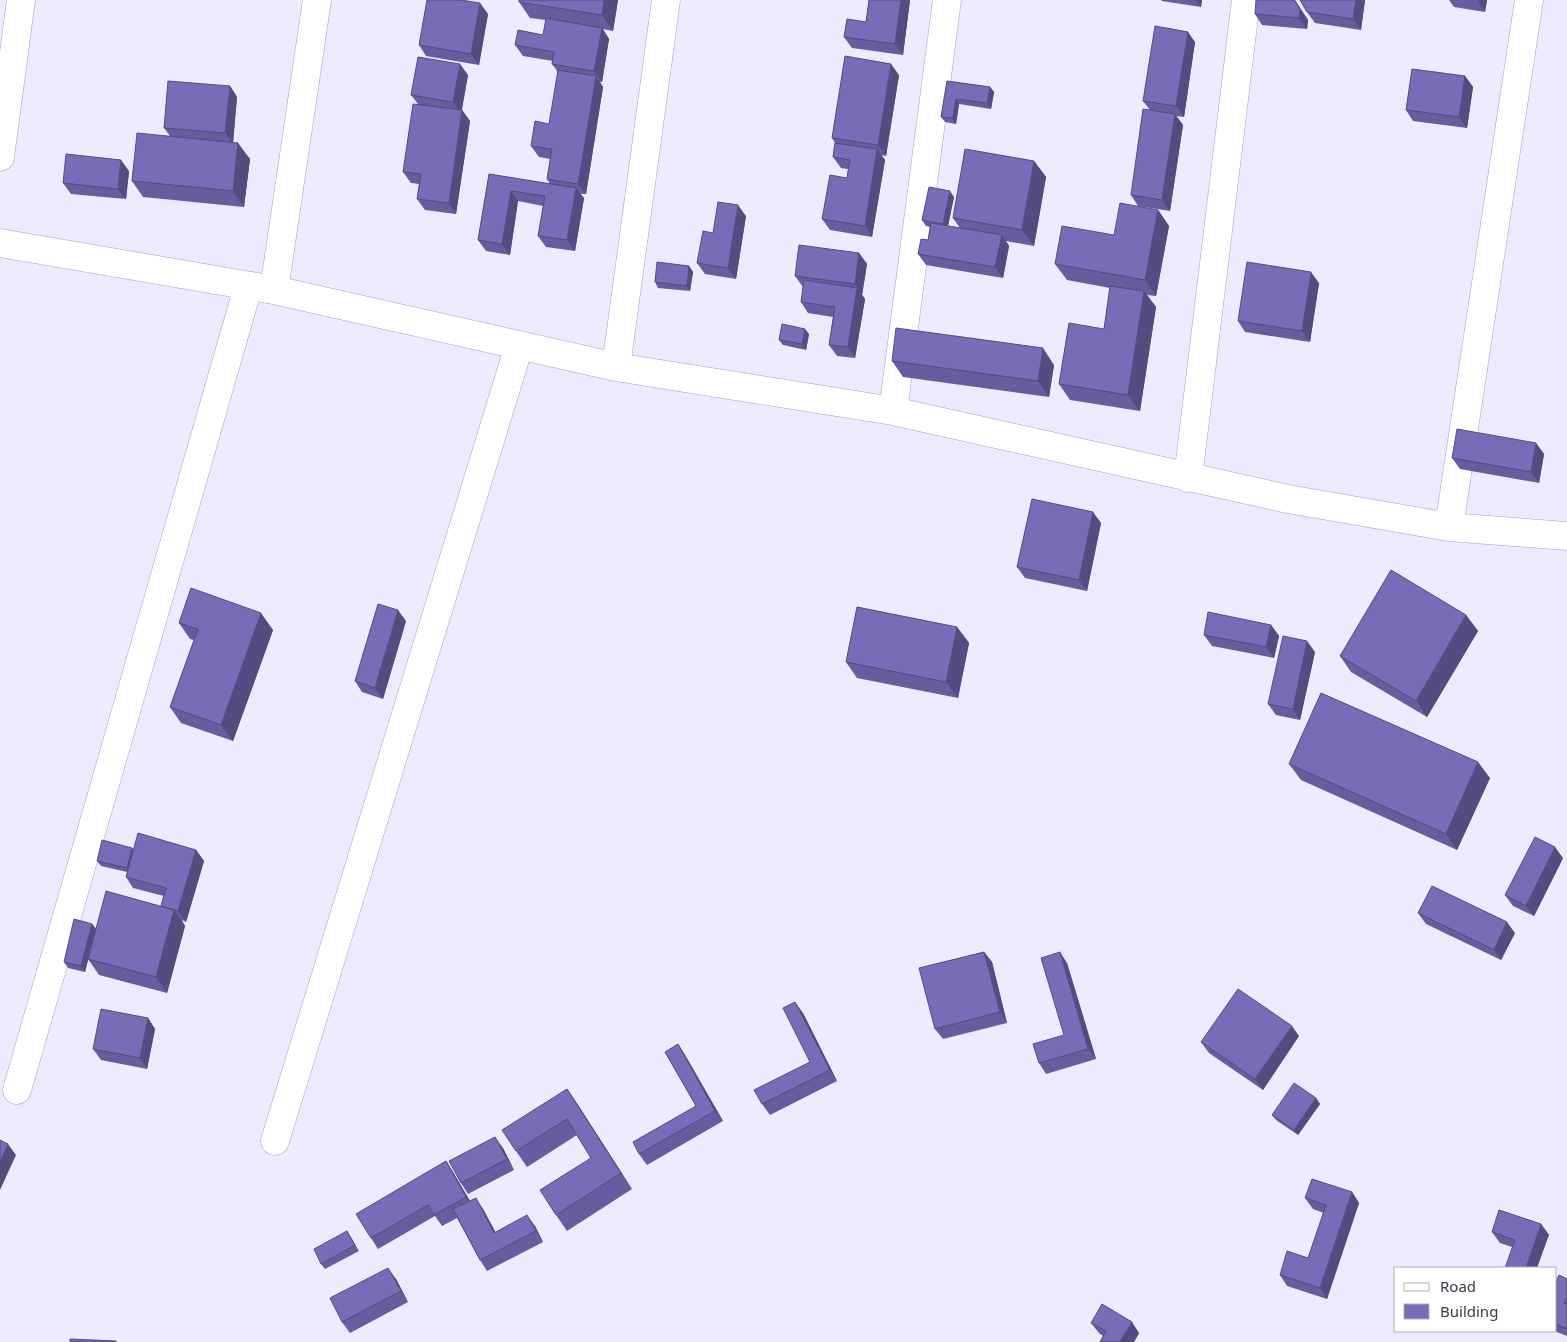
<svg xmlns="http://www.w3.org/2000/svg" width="1567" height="1342" viewBox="0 0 1567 1342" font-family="'Noto Sans',sans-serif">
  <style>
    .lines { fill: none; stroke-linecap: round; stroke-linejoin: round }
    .minor-casing { stroke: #a4a2c1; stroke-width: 29 }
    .minor { stroke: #fff; stroke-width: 28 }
    .wall { fill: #655d9e }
    .shaded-wall { fill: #534c81 }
    .building { fill: #766cb8; stroke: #534c81 }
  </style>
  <rect width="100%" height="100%" fill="#ecebff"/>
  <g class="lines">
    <defs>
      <path id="minor" d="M0,157L21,0
        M0,243L274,290L616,367L893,411L1288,499L1449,527L1567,536
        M274,290L317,0
        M616,367L666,0
        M893,411L947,0
        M1188,478L1246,0
        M1449,527L1529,0
        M17,1090L248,287
        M275,1141L519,346"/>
    </defs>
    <use href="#minor" class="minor-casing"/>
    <use href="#minor" class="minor"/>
  </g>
  <path class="wall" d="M519,0H618L613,31L603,29L609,39L602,82H600L603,87L586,194H580L584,198L575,251L546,247L538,236L543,206L518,201L510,255L486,251L478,240L489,174L550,184L547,179L550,159L539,157L531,146L549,124L558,72L552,64L553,61L523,56L515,45L543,35L546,20L530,18L519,2Z
    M869,0H910L903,55L852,48L844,37L866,22Z
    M1161,0H1202L1201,7L1162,1Z
    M1256,0H1295L1308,20L1307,29L1262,25L1255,14Z
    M1365,0L1361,30L1315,23L1307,12Z
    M1449,0H1487L1485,12L1454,7Z
    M488,14L479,65L426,56L419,45Z
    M1195,42L1184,117L1176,116L1183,125L1170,211L1138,206L1131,195L1150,110L1143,101Z
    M468,75L462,110L470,121L456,214L425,210L417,199L419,184L411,183L403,172L418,104L411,95Z
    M899,75L886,156L881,155L885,160L872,237L830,230L822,219L847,178L848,169L841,168L833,157L835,143L832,138Z
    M1465,76L1473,87L1467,128L1413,121L1406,110Z
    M947,81L990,87L994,92L991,109L959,104L956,124L945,122L941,117Z
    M230,86L237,97L233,142L250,159L244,207L143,197L132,181L170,136L164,128Z
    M1034,161L1046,177L1034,246L1006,241L1009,246L1003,278L926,265L918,254L928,240L930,227L926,226L922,220L954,197L948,226L960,228L953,218Z
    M129,171L126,199L71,194L63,183Z
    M1158,210L1169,226L1156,296L1147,295L1156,307L1140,411L1070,400L1059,384L1104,329L1110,288L1067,280L1055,264L1114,235Z
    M746,216L736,279L705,274L697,263L713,233Z
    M859,253L867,264L862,295L865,299L855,358L837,356L829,345L833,317L808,313L801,302L803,287L795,276Z
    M689,266L693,272L690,291L658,288L655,282Z
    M1319,283L1310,342L1245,332L1238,321Z
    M809,334L806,350L783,345L779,340Z
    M892,361L1054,365L1049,397L903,377Z
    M1536,443L1544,454L1539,483L1460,469L1452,458Z
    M1101,523L1087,591L1025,578L1017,567Z
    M1466,615L1478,631L1427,717L1351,672L1340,656Z
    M406,621L383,699L362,692L355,681Z
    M179,623L273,630L233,741L181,723L170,707L194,640L190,639Z
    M1271,625L1279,636L1274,658L1212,646L1204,635Z
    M957,627L969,643L958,698L857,678L846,662Z
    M1315,652L1300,720L1276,715L1268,704Z
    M1289,764L1490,778L1457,850L1301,780Z
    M133,850H196L204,861L186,922L182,920L185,926L167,993L99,975L88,959L85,972L68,968L64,962L92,924L96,929L161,906L164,896L133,888L126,877L127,872L101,866L97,861Z
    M1563,858L1534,916L1513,906L1505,895Z
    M1418,913L1515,933L1501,960L1426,924Z
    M984,952L992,962L1007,1023L943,1039L935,1029Z
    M1067,963L1096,1059L1046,1074L1039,1063L1064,1035Z
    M803,1013L837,1081L770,1115L762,1104L810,1062Z
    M148,1018L155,1029L147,1069L101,1060L93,1049Z
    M1299,1036L1263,1090L1209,1053L1201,1042Z
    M678,1044L685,1055L723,1121L647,1165L639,1154L696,1106Z
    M567,1089L578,1105L632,1189L567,1231L556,1215L591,1158L577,1135L527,1167L516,1151Z
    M1316,1098L1320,1104L1298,1135L1276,1120L1272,1115Z
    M503,1148L514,1170L468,1194L461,1183Z
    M446,1161L453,1172L470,1201L483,1209L495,1232L535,1226L543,1242L487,1271L480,1260L457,1218L442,1226L435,1216L378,1249L371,1238Z
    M1352,1192L1359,1203L1327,1299L1287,1286L1280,1275L1308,1258L1324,1213L1313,1209L1305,1198Z
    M1541,1224L1549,1235L1512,1247L1500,1243L1492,1232Z
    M347,1231L359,1251L325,1269L321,1264Z
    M396,1279L408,1302L350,1333L342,1322Z
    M1567,1279V1336L1554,1331H1556V1282Z
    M1091,1323L1139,1333L1134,1342H1100L1103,1336L1099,1333Z"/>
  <path class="shaded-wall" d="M604,0H618L613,31L602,15Z
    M901,0H910L903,55L895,44Z
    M1195,0H1202L1201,7Z
    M1294,0L1308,20L1307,29L1299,18Z
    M1356,0H1365L1361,30L1353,19Z
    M1478,0H1487L1485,12L1478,1Z
    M480,3L488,14L479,65L471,54Z
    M602,28L609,39L602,82L594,71Z
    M1188,32L1195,42L1184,117L1176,106Z
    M460,64L468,75L461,113L453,102Z
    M891,64L899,75L886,156L878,145Z
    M596,76L603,87L586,194L578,184Z
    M1465,76L1473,87L1467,128L1459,117Z
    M230,86L237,97L233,144L225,133Z
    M990,87L994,92L991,109L987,103Z
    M956,99L959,104L956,124L953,118Z
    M462,110L470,121L456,214L449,203Z
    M1175,114L1183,125L1170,211L1162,200Z
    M238,143L250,159L244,207L233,191Z
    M877,149L885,160L872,237L865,226Z
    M121,160L129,171L126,199L118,189Z
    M1034,161L1046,177L1034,246L1022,230Z
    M576,188L584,198L575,251L567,240Z
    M511,191L518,201L510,255L502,244Z
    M950,191L954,197L947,230L943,224Z
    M738,205L746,216L736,279L728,268Z
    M1158,210L1169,226L1156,296L1145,280Z
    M1002,235L1009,246L1003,278L995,267Z
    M859,253L867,264L862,295L855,284Z
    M689,266L693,272L690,291L687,286Z
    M1311,272L1319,283L1310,342L1302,331Z
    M857,288L865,299L855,358L848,347Z
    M1144,291L1156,307L1140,411L1128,395Z
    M805,329L809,334L806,350L802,344Z
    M1043,348L1054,365L1049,397L1038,381Z
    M1536,443L1544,454L1539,483L1531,472Z
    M1093,512L1101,523L1087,591L1079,580Z
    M398,610L406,621L383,699L375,688Z
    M261,613L273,630L233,741L221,725Z
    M1466,615L1478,631L1427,717L1416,701Z
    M1271,625L1279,636L1274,658L1266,647Z
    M957,627L969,643L958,698L946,682Z
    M1307,641L1315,652L1300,720L1293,709Z
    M1478,762L1490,778L1457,850L1446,834Z
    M1555,847L1563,858L1534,916L1526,906Z
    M132,848L136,853L131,873L127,868Z
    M196,850L204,861L186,922L178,911Z
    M174,910L185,926L167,993L156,977Z
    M1507,922L1515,933L1501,960L1494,950Z
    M92,924L96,929L85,972L81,966Z
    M984,952L992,962L1007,1023L1000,1012Z
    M1060,952L1067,963L1096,1059L1088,1049Z
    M795,1002L803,1013L837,1081L830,1070Z
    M148,1018L155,1029L147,1069L140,1058Z
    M1292,1026L1299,1036L1263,1090L1255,1079Z
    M678,1044L685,1055L723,1121L715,1111Z
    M567,1089L578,1105L632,1189L621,1173Z
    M1316,1098L1320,1104L1298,1135L1294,1130Z
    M495,1137L503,1148L514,1170L507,1159Z
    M8,1144L16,1155L0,1190V1162Z
    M446,1161L453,1172L474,1208L466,1197Z
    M1352,1192L1359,1203L1327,1299L1320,1288Z
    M476,1198L483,1209L502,1244L494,1233Z
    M527,1215L535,1226L543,1242L536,1231Z
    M1541,1224L1549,1235L1537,1268H1526Z
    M388,1268L396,1279L408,1302L401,1291Z
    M1132,1322L1139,1333L1134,1342H1120Z"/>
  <path class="building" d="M427,0H461L480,3L471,54L419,45Z
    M519,0H604L602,15L519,2Z
    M869,0H901L895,44L844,37L847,19L866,22Z
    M1256,0H1294L1300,9L1299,18L1255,14Z
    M1300,0H1356L1353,19L1307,12Z
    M546,18L602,28L594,71L552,64L554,52L515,45L518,30L543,35Z
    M1155,26L1188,32L1176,106L1143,101Z
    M845,56L891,64L878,145L832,138Z
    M418,57L460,64L453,102L411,95Z
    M1412,69L1465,76L1459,117L1406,110Z
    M558,70L596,76L578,184L547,179L552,149L531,146L535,121L549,124Z
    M168,81L230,86L225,133L164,128Z
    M947,81L990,87L987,103L956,99L953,118L941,117Z
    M413,104L462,110L449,203L417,199L421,174L403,172Z
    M1143,109L1175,114L1162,200L1131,195Z
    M137,133L238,143L233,191L132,181Z
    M835,143L877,149L865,226L822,219L830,175L847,178L850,160L833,157Z
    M965,149L1034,161L1022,230L953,218Z
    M66,154L121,160L118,189L63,183Z
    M489,174L576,188L567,240L538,236L545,196L511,191L502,244L478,240Z
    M929,187L950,191L943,224L922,220Z
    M718,202L738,205L728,268L697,263L703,231L713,233Z
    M1120,203L1158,210L1145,280L1055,264L1062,226L1114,235Z
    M931,223L1002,235L995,267L918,254L921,239L928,240Z
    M799,245L859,253L855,284L795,276Z
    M657,262L689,266L687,286L655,282Z
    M1247,262L1311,272L1302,331L1238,321Z
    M804,280L857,288L848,347L829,345L835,307L801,302Z
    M1110,286L1144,291L1128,395L1059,384L1069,323L1104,329Z
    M782,324L805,329L802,344L779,340Z
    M896,328L1043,348L1038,381L892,361Z
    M1457,429L1536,443L1531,472L1452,458Z
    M1032,499L1093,512L1079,580L1017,567Z
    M1391,570L1466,615L1416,701L1340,656Z
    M191,588L261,613L221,725L170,707L198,629L179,623Z
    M378,604L398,610L375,688L355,681Z
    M857,607L957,627L946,682L846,662Z
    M1208,612L1271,625L1266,647L1204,635Z
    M1283,636L1307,641L1293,709L1268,704Z
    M1321,693L1478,762L1446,834L1289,764Z
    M138,833L196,850L178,911L161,906L166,888L126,877Z
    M1535,837L1555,847L1526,906L1505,895Z
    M102,840L132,848L127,868L97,861Z
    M1432,886L1507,922L1494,950L1418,913Z
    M106,891L174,910L156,977L88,959Z
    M74,919L92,924L81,966L64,962Z
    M984,952L1000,1012L935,1029L919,968Z
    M1060,952L1088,1049L1039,1063L1033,1044L1064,1035L1041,958Z
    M1238,989L1292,1026L1255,1079L1201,1042Z
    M795,1002L830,1070L762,1104L754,1090L810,1062L783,1008Z
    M101,1009L148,1018L140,1058L93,1049Z
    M678,1044L715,1111L639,1154L633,1142L696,1106L665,1052Z
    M1294,1083L1316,1098L1294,1130L1272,1115Z
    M567,1089L621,1173L556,1215L540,1190L591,1158L567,1119L516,1151L502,1130Z
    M495,1137L507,1159L461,1183L449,1161Z
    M0,1140L8,1144L0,1162Z
    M446,1161L466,1197L434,1215L428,1205L371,1238L356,1214Z
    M1312,1179L1352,1192L1320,1288L1280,1275L1287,1251L1308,1258L1326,1205L1305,1198Z
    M476,1198L494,1233L527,1215L536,1231L480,1260L453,1209Z
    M1499,1210L1541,1224L1526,1268H1505L1515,1240L1492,1232Z
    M347,1231L355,1245L321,1264L314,1249Z
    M388,1268L401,1291L342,1322L330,1298Z
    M1559,1275L1567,1279V1297L1564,1303L1567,1304V1329L1556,1324V1282Z
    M1102,1304L1132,1322L1120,1342H1100L1106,1331L1091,1323Z
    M70,1339L116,1341V1342H70Z"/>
  <rect x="1394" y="1267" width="162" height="65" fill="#ffffff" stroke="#b0b0b5"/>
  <rect x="1404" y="1283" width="25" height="8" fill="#ffffff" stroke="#b0b0b5"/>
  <text x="1440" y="1292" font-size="15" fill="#3a3946">Road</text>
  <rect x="1404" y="1304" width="25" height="15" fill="#766cb8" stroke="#b0b0b5"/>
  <text x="1440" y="1317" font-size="15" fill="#3a3946">Building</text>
</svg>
